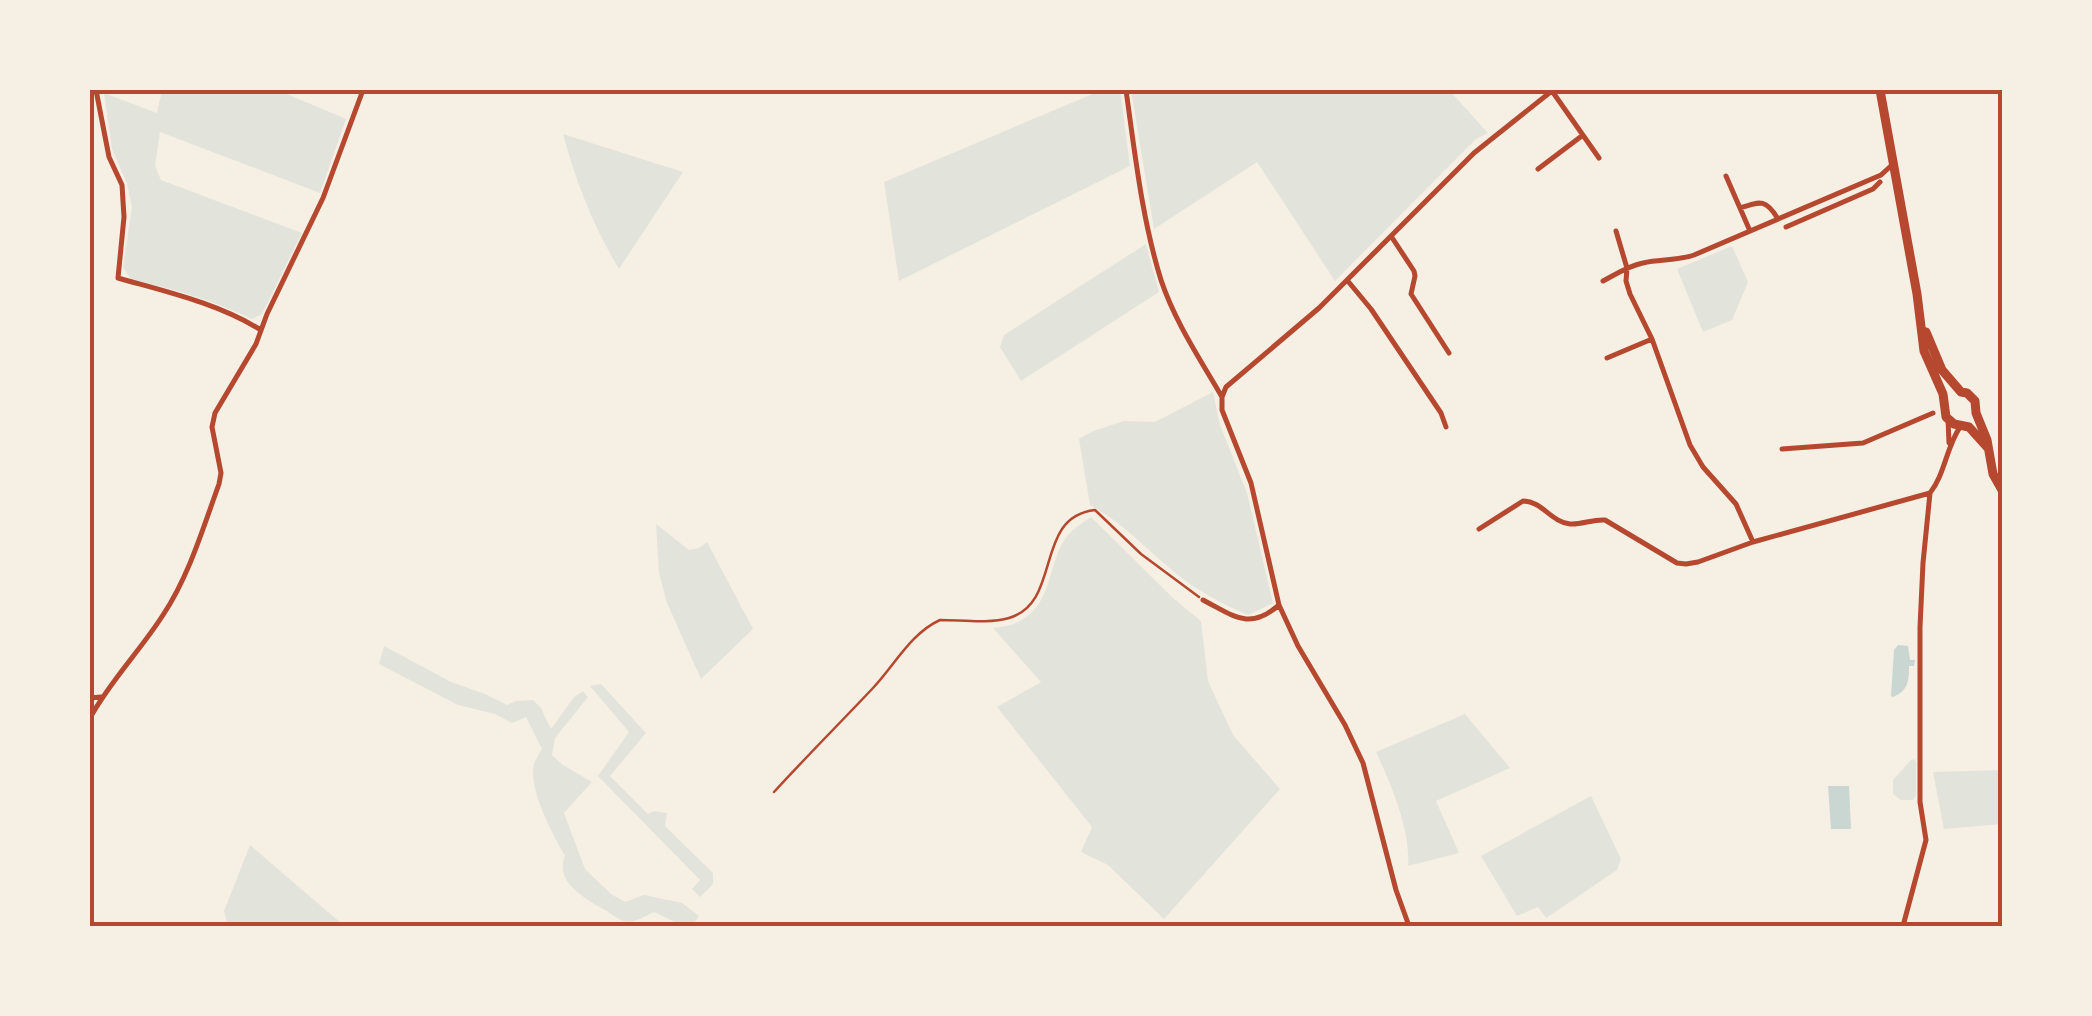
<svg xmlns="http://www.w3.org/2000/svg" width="2092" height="1016" viewBox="0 0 2092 1016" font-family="'DejaVu Sans',sans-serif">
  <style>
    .green { fill: #e2e4dc }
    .water { fill: #c9d6d2 }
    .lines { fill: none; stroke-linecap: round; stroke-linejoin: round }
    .path { stroke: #b5482f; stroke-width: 2.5 }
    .minor { stroke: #b5482f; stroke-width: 5 }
    .primary { stroke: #b5482f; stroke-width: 9 }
    .neatline { fill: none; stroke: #b5482f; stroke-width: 4 }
  </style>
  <rect width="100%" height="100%" fill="#f6efe4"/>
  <path class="green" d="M162,90H277L346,119L320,193L160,132L155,166L161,180L302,233L262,314L252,319C214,301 173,288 131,280L123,267L132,207L127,184L112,149L104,93L157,113Z
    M1102,90H1120L1130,166L899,281L884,182Z
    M1131,90H1449L1488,133L1476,139L1335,281L1257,162L1154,229Z
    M563,134L683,172L619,269C593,226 576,182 563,134Z
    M1146,244L1159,292L1021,381L1000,347L1004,335Z
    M1732,246L1748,282L1732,320L1703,332L1677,269Z
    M1213,392L1220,425L1247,493L1273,603L1248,615C1222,604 1200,592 1178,575C1149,552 1124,523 1090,505L1079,439L1093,431L1124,421L1155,422Z
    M1091,517L1173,598L1201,621L1208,681L1233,735L1280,789L1164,919L1108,865L1081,852L1092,827L997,707L1041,682L993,628C1000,627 1010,626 1016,623C1051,607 1047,572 1062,544C1069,531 1079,525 1091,517Z
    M656,524L689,550L699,548L707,542L753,629L701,679L667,603L659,573Z
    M384,646L451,682L485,694L507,705L516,701L533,700L541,708L551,729L574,697L583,691L588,697L555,738L552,755L563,765L592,782L564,813L585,869L611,894L625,902L644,895L682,903L699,916L692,926H683L654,912C645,916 634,924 624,921C617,919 609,912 603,909C585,898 554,882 565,856C553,834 528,790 534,764C536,758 539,754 542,749L526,717L512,723L495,714L458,705L379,664Z
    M601,684L646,733L610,776L648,814L654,811L667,813L665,826L713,873V884L700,897L692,889L700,880L598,776L629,732L590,686Z
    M1465,714L1510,768L1436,801L1459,853L1408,866C1411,831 1391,784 1376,752Z
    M1914,759L1916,762V795L1913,800H1901L1893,794V780L1911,760Z
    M2002,770V824L1944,829L1933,772Z
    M1591,796L1621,859L1617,870L1546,918L1538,907L1517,916L1481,856Z
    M250,845L335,918L346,926H228L224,911Z"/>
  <path class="water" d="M1898,645L1908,646L1910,660H1915L1914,666H1909C1909,681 1908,691 1893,697L1891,696L1894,650Z
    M1828,786H1849L1851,829H1831Z"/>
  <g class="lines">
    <path class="path" d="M774,792C806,757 840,723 873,688C894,666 911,633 940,620C961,620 989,624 1009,618C1063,602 1033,517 1095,510L1141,554L1199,597"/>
    <path class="minor" d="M96,90L109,157L122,185L124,217L118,278C167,292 217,303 261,330
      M1126,90C1135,154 1142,219 1161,280C1175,322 1200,359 1222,397V410L1251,483L1279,605L1298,646L1345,725L1363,763L1396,890L1409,926
      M1552,91L1599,158
      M1538,169L1583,135
      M1726,176L1750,231
      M1740,208C1761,201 1766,199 1778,219
      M1786,227L1873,189L1880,182
      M1616,231L1627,268L1626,281L1630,294L1652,339L1690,445L1703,467L1736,504L1753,542
      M1391,236L1414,271L1415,276L1411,294L1449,353
      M1347,280L1371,309L1441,413L1446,427
      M1603,281C1616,274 1628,266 1643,263C1660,259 1677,261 1694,255L1881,175L1893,164
      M1607,358L1652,339
      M1222,397L1226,387L1319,308L1474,153L1553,90
      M1948,419L1949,443
      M1782,449L1863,443L1933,413
      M1479,529L1523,501C1542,501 1551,522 1570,524C1581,525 1593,519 1605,520L1677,563L1686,564L1698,562L1753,542L1930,493C1945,474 1946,448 1960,427
      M1203,600C1234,616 1249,631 1279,605
      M90,698L101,697
      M90,718C110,681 140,651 163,615C189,576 203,528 219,484L221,473L212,427L215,413L256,344L267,314L323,198L363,90
      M1903,926L1926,840L1920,802V627L1923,563L1930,493"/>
    <path class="primary" d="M1880,90L1917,294L1924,351L1943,394L1946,417L1954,424L1969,427L1987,447
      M1926,332L1942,370L1961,392L1967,393L1975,401L1976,413L1987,440L1993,474L2002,490"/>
  </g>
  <rect width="2092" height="1016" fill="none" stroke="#f6efe4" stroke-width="185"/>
  <rect x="92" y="92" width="1908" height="832" class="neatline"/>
</svg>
